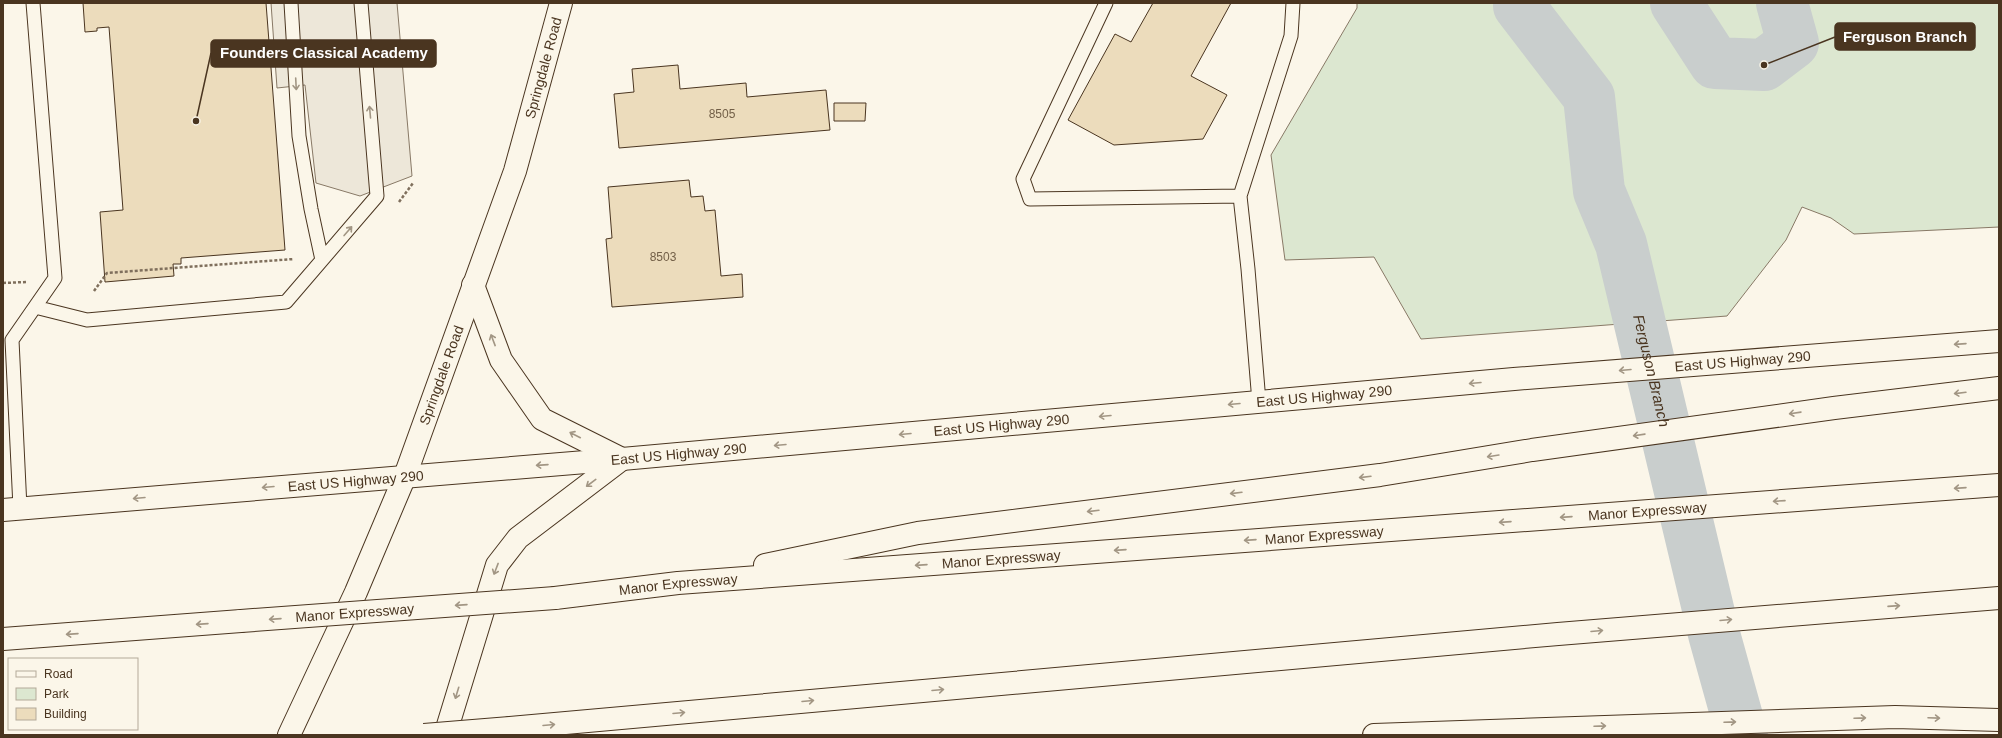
<svg xmlns="http://www.w3.org/2000/svg" width="2002" height="738" viewBox="0 0 2002 738" font-family="Helvetica,sans-serif">
  <style>
    .green { fill: #dce7d0; stroke: #887966 }
    .parking { fill: #ede7d9; stroke: #887966 }
    .lines { fill: none; stroke-linecap: round; stroke-linejoin: round }
    .river { stroke: #c9cecd; stroke-width: 52 }
    .building { fill: #ecdcbc; stroke: #4a3520 }
    .lane-casing { stroke: #4a3520; stroke-width: 15 }
    .secondary-casing { stroke: #4a3520; stroke-width: 24 }
    .highway-casing { stroke: #4a3520; stroke-width: 24 }
    .path { stroke: #7f6f5c; stroke-width: 2.5; stroke-dasharray: 3 2; stroke-linecap: butt }
    .lane { stroke: #fbf6e9; stroke-width: 13 }
    .secondary { stroke: #fbf6e9; stroke-width: 22 }
    .highway { stroke: #fbf6e9; stroke-width: 22 }
    .highway-bridge-casing { stroke: #4a3520; stroke-width: 24; stroke-linecap: butt }
    .highway-bridge { stroke: #fbf6e9; stroke-width: 22 }
    .oneway { stroke: #a29684 }
    .labels { text-anchor: middle; stroke-width: 3; stroke-linejoin: round; paint-order: stroke }
    .number-label { font-size: 12px; fill: #725f47 }
    .street-label { font-size: 14px; fill: #4a3520; stroke: #fbf6e9 }
    .water-label { font-size: 15px; font-style: italic; fill: #4a3520; stroke: #fbf6e9 }
    .leader { fill: none; stroke: #4a3520; stroke-width: 1.5 }
    .callout-dot { fill: #4a3520; stroke: #fbf6e9; stroke-width: 1.5 }
    .callout { fill: #4a3520; stroke: #4a3520; stroke-width: 1.5 }
    .callout-label { font-size: 15px; text-anchor: middle; font-weight: bold; fill: #fff }
  </style>
  <rect width="100%" height="100%" fill="#fbf6e9"/>
  <path class="green" d="M1357,3H1999V227L1854,234L1831,218L1802,207L1786,240L1727,316L1421,339L1374,257L1285,260L1271,155L1357,8Z"/>
  <path class="parking" d="M271,3H397L412,176L360,196L316,183L305,85L277,88Z"/>
  <g class="lines">
    <g class="river">
      <path id="s1" d="M1519,3V6L1589,97L1599,191L1621,244L1714,634L1742,735"/>
      <path d="M1676,3L1715,63L1764,65L1793,43L1782,3"/>
    </g>
  </g>
  <path class="building" d="M83,3H266L285,250L181,258V264H173L174,276L105,282L100,212L123,210L109,27L97,28V31L85,32Z
    M1153,3H1231L1191,76L1227,95L1203,139L1114,145L1068,120L1115,34L1131,42Z
    M678,65L680,89L746,83L747,97L826,90L830,130L619,148L614,94L634,92L632,69Z
    M834,103H866L865,121H834Z
    M689,180L691,197L703,196L705,211L715,210L721,276L742,274L743,297L612,307L606,239L612,238L608,187Z"/>
  <g class="lines">
    <defs>
      <path id="lane" d="M291,3L299,136L311,209L322,260
        M1106,3L1023,179L1030,199L1240,196
        M35,307L87,320L286,302L377,196L361,3
        M1259,402L1248,269L1240,196L1291,36L1293,3
        M20,508L12,340L55,278L33,3"/>
      <g id="secondary">
        <path d="M473,285L501,360L542,419L622,459"/>
        <path id="s2" d="M3,510L622,459L1514,379L1999,341"/>
        <path id="s3" d="M289,735L356,592L405,476L515,171L561,3"/>
        <path d="M445,735L497,565L518,538L622,459"/>
      </g>
      <g id="highway">
        <path d="M765,565L918,533L1380,475L1532,450L1834,408L1999,388"/>
        <path id="s4" d="M555,598L678,583L1999,485"/>
        <path d="M3,639L241,621"/>
        <path d="M510,728L1558,634L1999,598"/>
        <path d="M1374,735L1895,717L1999,720"/>
      </g>
    </defs>
    <use href="#lane" class="lane-casing"/>
    <use href="#secondary" class="secondary-casing"/>
    <use href="#highway" class="highway-casing"/>
    <path class="path" d="M399,202L413,183
      M3,283L26,282
      M94,291L107,273L294,259"/>
    <use href="#lane" class="lane"/>
    <use href="#secondary" class="secondary"/>
    <use href="#highway" class="highway"/>
    <defs>
      <g id="highway-bridge">
        <path id="s5" d="M241,621L555,598"/>
        <path d="M424,735L510,728"/>
      </g>
    </defs>
    <use href="#highway-bridge" class="highway-bridge-casing"/>
    <use href="#highway-bridge" class="highway-bridge"/>
  </g>
  <defs><path id="oneway-shaft" d="M-6 0H5M1.5-3L5.5 0L1.5 3" fill="none" stroke-width="1.6" stroke-linecap="round" stroke-linejoin="round"/></defs>
  <g class="oneway">
    <use href="#oneway-shaft" transform="translate(296 84) rotate(87)"/>
    <use href="#oneway-shaft" transform="translate(370 112) rotate(-95)"/>
    <use href="#oneway-shaft" transform="translate(348 231) rotate(-49)"/>
    <use href="#oneway-shaft" transform="translate(493 340) rotate(-111)"/>
    <use href="#oneway-shaft" transform="translate(1960 344) rotate(176)"/>
    <use href="#oneway-shaft" transform="translate(1625 370) rotate(175)"/>
    <use href="#oneway-shaft" transform="translate(1475 383) rotate(175)"/>
    <use href="#oneway-shaft" transform="translate(1960 393) rotate(173)"/>
    <use href="#oneway-shaft" transform="translate(1234 404) rotate(175)"/>
    <use href="#oneway-shaft" transform="translate(1795 413) rotate(172)"/>
    <use href="#oneway-shaft" transform="translate(1105 416) rotate(175)"/>
    <use href="#oneway-shaft" transform="translate(905 434) rotate(175)"/>
    <use href="#oneway-shaft" transform="translate(575 435) rotate(-153)"/>
    <use href="#oneway-shaft" transform="translate(1639 435) rotate(172)"/>
    <use href="#oneway-shaft" transform="translate(780 445) rotate(175)"/>
    <use href="#oneway-shaft" transform="translate(1493 456) rotate(171)"/>
    <use href="#oneway-shaft" transform="translate(542 465) rotate(176)"/>
    <use href="#oneway-shaft" transform="translate(1365 477) rotate(173)"/>
    <use href="#oneway-shaft" transform="translate(591 483) rotate(143)"/>
    <use href="#oneway-shaft" transform="translate(268 487) rotate(175)"/>
    <use href="#oneway-shaft" transform="translate(1960 488) rotate(176)"/>
    <use href="#oneway-shaft" transform="translate(1236 493) rotate(173)"/>
    <use href="#oneway-shaft" transform="translate(139 498) rotate(175)"/>
    <use href="#oneway-shaft" transform="translate(1779 501) rotate(176)"/>
    <use href="#oneway-shaft" transform="translate(1093 511) rotate(173)"/>
    <use href="#oneway-shaft" transform="translate(1566 517) rotate(176)"/>
    <use href="#oneway-shaft" transform="translate(1505 522) rotate(176)"/>
    <use href="#oneway-shaft" transform="translate(1250 540) rotate(176)"/>
    <use href="#oneway-shaft" transform="translate(1120 550) rotate(176)"/>
    <use href="#oneway-shaft" transform="translate(921 565) rotate(176)"/>
    <use href="#oneway-shaft" transform="translate(496 569) rotate(111)"/>
    <use href="#oneway-shaft" transform="translate(461 605) rotate(176)"/>
    <use href="#oneway-shaft" transform="translate(1894 606) rotate(-4)"/>
    <use href="#oneway-shaft" transform="translate(275 619) rotate(176)"/>
    <use href="#oneway-shaft" transform="translate(1726 620) rotate(-5)"/>
    <use href="#oneway-shaft" transform="translate(202 624) rotate(176)"/>
    <use href="#oneway-shaft" transform="translate(1597 631) rotate(-5)"/>
    <use href="#oneway-shaft" transform="translate(72 634) rotate(176)"/>
    <use href="#oneway-shaft" transform="translate(938 690) rotate(-5)"/>
    <use href="#oneway-shaft" transform="translate(457 693) rotate(107)"/>
    <use href="#oneway-shaft" transform="translate(808 701) rotate(-5)"/>
    <use href="#oneway-shaft" transform="translate(679 713) rotate(-5)"/>
    <use href="#oneway-shaft" transform="translate(1860 718) rotate(-2)"/>
    <use href="#oneway-shaft" transform="translate(1934 718) rotate(2)"/>
    <use href="#oneway-shaft" transform="translate(1730 722) rotate(-2)"/>
    <use href="#oneway-shaft" transform="translate(549 725) rotate(-5)"/>
    <use href="#oneway-shaft" transform="translate(1600 726) rotate(-2)"/>
  </g>
  <g class="labels">
    <g class="number-label">
      <text x="722" y="118">8505</text>
      <text x="663" y="261">8503</text>
    </g>
    <g class="street-label">
      <text dy="5" stroke="none"><textPath href="#s3" startOffset="715">Springdale Road</textPath></text>
      <text dy="5" stroke="none"><textPath href="#s2" startOffset="1746">East US Highway 290</textPath></text>
      <text dy="5" stroke="none"><textPath href="#s3" startOffset="391">Springdale Road</textPath></text>
      <text dy="5" stroke="none"><textPath href="#s2" startOffset="1326">East US Highway 290</textPath></text>
      <text dy="5" stroke="none"><textPath href="#s2" startOffset="1002">East US Highway 290</textPath></text>
      <text dy="5" stroke="none"><textPath href="#s2" startOffset="678">East US Highway 290</textPath></text>
      <text dy="5" stroke="none"><textPath href="#s2" startOffset="354">East US Highway 290</textPath></text>
      <text dy="5" stroke="none"><textPath href="#s4" startOffset="1096">Manor Expressway</textPath></text>
      <text dy="5" stroke="none"><textPath href="#s4" startOffset="772">Manor Expressway</textPath></text>
      <text dy="5" stroke="none"><textPath href="#s4" startOffset="448">Manor Expressway</textPath></text>
      <text dy="5" stroke="none"><textPath href="#s4" startOffset="124">Manor Expressway</textPath></text>
      <text dy="5" stroke="none"><textPath href="#s5" startOffset="114">Manor Expressway</textPath></text>
    </g>
    <g class="water-label">
      <text dy="5" stroke="none"><textPath href="#s1" startOffset="400">Ferguson Branch</textPath></text>
    </g>
  </g>
  <path class="leader" d="M1764 65L1835 37M196 121L211 53"/>
  <g class="callout-dot">
    <circle cx="1764" cy="65" r="4"/>
    <circle cx="196" cy="121" r="4"/>
  </g>
  <g class="callout">
    <rect x="1835" y="23" width="140" height="27" rx="4"/>
    <rect x="211" y="40" width="225" height="27" rx="4"/>
  </g>
  <g class="callout-label">
    <text x="1905" y="42">Ferguson Branch</text>
    <text x="324" y="58">Founders Classical Academy</text>
  </g>
  <rect width="2002" height="738" fill="none" stroke="#4a3520" stroke-width="8"/>
  <rect x="8" y="658" width="130" height="72" fill="#fbf6e9" stroke="#b4a999"/>
  <rect x="16" y="671" width="20" height="6" fill="#fbf6e9" stroke="#b4a999"/>
  <text x="44" y="678" font-size="12" fill="#4a3520">Road</text>
  <rect x="16" y="688" width="20" height="12" fill="#dce7d0" stroke="#b4a999"/>
  <text x="44" y="698" font-size="12" fill="#4a3520">Park</text>
  <rect x="16" y="708" width="20" height="12" fill="#ecdcbc" stroke="#b4a999"/>
  <text x="44" y="718" font-size="12" fill="#4a3520">Building</text>
</svg>
